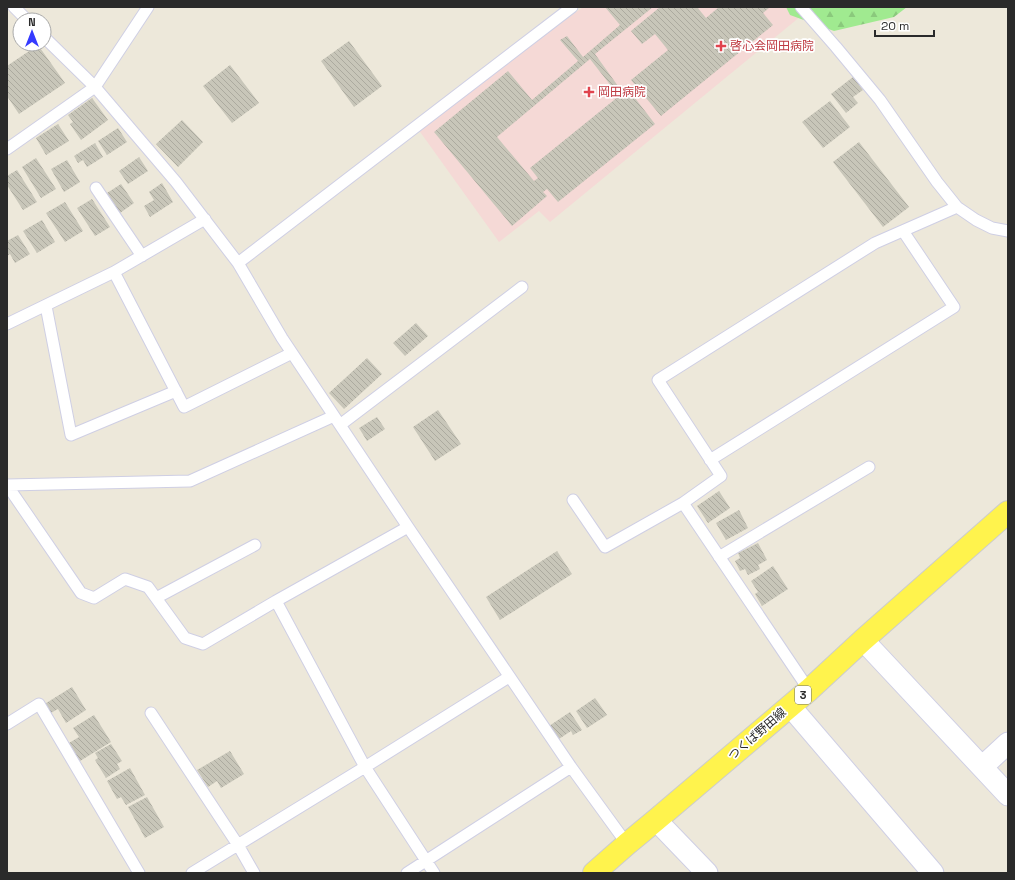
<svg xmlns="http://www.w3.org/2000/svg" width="1015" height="880" viewBox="0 0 1015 880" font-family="'Space Grotesk','Noto Sans JP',sans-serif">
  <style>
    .medical { fill: #f5d9d6 }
    .forest { fill: url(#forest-firs) }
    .building { fill: url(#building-back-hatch); fill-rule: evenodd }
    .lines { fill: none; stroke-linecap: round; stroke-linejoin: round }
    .lane-casing { stroke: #cfcfe4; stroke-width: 13 }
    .street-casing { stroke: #cfcfe4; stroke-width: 23 }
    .primary-casing { stroke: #ccc; stroke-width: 24 }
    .lane { stroke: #fff; stroke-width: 11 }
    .street { stroke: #fff; stroke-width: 21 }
    .primary { stroke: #fff34d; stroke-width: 22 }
    .health-dot { fill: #e0444e; stroke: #fff; stroke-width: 1.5 }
    .labels { text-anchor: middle; stroke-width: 3.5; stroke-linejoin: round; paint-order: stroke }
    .shield { fill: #fff; stroke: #6a6a6a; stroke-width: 1 }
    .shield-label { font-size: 11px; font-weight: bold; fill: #2a2a2a }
    .health-label { font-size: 12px; fill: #be3a42; stroke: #fff; text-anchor: start }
    .street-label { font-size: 12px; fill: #2a2a2a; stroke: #fff }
  </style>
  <defs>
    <pattern id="forest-firs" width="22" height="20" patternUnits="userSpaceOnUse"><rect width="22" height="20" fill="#a0ea90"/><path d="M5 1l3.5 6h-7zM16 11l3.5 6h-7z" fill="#8ac97c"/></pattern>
    <pattern id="building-back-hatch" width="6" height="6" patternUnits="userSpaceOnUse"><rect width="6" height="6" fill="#c8c6b9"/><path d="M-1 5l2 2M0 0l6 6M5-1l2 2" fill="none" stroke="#acaa9f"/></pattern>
  </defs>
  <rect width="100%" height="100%" fill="#ede8da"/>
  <path class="medical" d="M583,7H794L801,16L550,222L539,211L499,242L418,129Z"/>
  <path class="forest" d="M786,7H907L894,17L834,31L790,15Z"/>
  <path class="building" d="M605,7H653L595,54L623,93L628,89L655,124L558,202L547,189L543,192L547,196L512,226L434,132L508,71L532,100L578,61L560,40L567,36L583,57L620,25ZM590,59L619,96L530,168L538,178L534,181L497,137Z
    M660,7H697L706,18L719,7H768L769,8L763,13L773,25L661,116L631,80L668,50L655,34L642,44L631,31Z
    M349,41L382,86L354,107L321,61Z
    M38,45L65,83L19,114L7,96V66Z
    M230,65L259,103L232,123L203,86Z
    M853,77L863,90L853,97L858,103L846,113L831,94Z
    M92,98L108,120L81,140L70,124L73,122L68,115Z
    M830,101L850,127L823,148L802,122Z
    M182,120L203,142L178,167L156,144Z
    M58,124L69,141L46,155L36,138Z
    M118,128L127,142L107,155L98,141Z
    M859,142L909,207L883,227L833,162Z
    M95,143L103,157L87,167L83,160L78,163L74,156Z
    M139,157L148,171L128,184L119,171Z
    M36,158L56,189L41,198L22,167Z
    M67,160L80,182L64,192L51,169Z
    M17,170L37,202L23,210L7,185V176Z
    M162,183L173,202L150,217L144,206L154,200L149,192Z
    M121,184L134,203L120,213L107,193Z
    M92,199L110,227L95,236L77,208Z
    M65,202L83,231L65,242L46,213Z
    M42,220L55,242L37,253L23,231Z
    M18,235L30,254L15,263L10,254L7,256V241Z
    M416,323L428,336L405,356L393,343Z
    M367,358L382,374L344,409L329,393Z
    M438,410L461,444L435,461L413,427Z
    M377,417L385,429L367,441L359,428Z
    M719,491L730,508L708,523L697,506Z
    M739,510L748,528L726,540L716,523Z
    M758,543L767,560L758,565L760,569L748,575L745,569L740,571L735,561L740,558L738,553Z
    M557,551L572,574L500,620L486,597Z
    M773,566L788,589L762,606L755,594L758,592L751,581Z
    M72,687L86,710L66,723L58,709L49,714L43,705Z
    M595,698L607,715L587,728L576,711Z
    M570,712L582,730L573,735L571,731L559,739L549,726Z
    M94,715L111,742L80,761L69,743L79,737L73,728Z
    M111,744L122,761L117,764L120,769L106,778L95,760L98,758L95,753Z
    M230,751L244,774L221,788L217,781L208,787L197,770Z
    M130,768L145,795L126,805L121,797L117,799L107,781Z
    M147,797L164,827L145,838L128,807Z"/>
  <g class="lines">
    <defs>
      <path id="lane" d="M14,7L27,20
        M801,7L836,47L880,100L937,182L957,207L976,220L992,228L1008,231
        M44,37L95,87L176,182L238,263L282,338L408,527L571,767L627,844
        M7,149L95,87L148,7
        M96,188L142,256
        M238,263L572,7
        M114,272L205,219
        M46,306L71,435L176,391
        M7,324L114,272L184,407L292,353
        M340,425L522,287
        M710,460L954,307L903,231
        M7,485L81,593L94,598L125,579L148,587L185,638L203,644L276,601
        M7,485L190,481L334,416
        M573,500L605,547L683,503
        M408,527L276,601L365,767L434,873
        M719,557L869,467
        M156,598L255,545
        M809,690L683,503L721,476L658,380L875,243L957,207
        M151,713L238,845L254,873
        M7,724L39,704L139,873
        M192,873L365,767L509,677
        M407,873L571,767"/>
      <path id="street" d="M863,640L1008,795
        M790,706L933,873
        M982,767L1008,743
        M656,820L707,873"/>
      <path id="primary" d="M594,873L627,844L656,820L809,690L863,640L1008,512"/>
    </defs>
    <use href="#lane" class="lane-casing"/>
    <use href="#street" class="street-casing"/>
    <use href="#primary" class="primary-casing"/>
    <use href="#lane" class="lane"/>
    <use href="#street" class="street"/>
    <use href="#primary" class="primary"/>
  </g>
  <g class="health-dot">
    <path d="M719 40h4v4h4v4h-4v4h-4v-4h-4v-4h4z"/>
    <path d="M587 86h4v4h4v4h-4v4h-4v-4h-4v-4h4z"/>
  </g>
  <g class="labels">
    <rect class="shield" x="795" y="686" width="16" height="18" rx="3"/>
    <g class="shield-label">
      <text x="803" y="699">3</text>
    </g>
    <g class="health-label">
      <text x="730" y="50">啓心会岡田病院</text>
      <text x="598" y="96">岡田病院</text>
    </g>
    <g class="street-label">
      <text transform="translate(757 734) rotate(-41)" y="4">つくば野田線</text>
    </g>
  </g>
  <rect width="1015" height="880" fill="none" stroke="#2a2a2a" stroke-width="16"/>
  <g transform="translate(32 32)"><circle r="19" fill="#ffffff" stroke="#aaaaaa"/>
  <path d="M0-3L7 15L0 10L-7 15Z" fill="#353aff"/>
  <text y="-6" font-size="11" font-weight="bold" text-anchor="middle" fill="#2a2a2a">N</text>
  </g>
  <path d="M875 30v6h59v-6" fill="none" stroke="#2a2a2a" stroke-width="2"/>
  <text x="881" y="30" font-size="12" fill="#2a2a2a" stroke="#ffffff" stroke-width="3" paint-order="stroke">20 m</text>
</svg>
